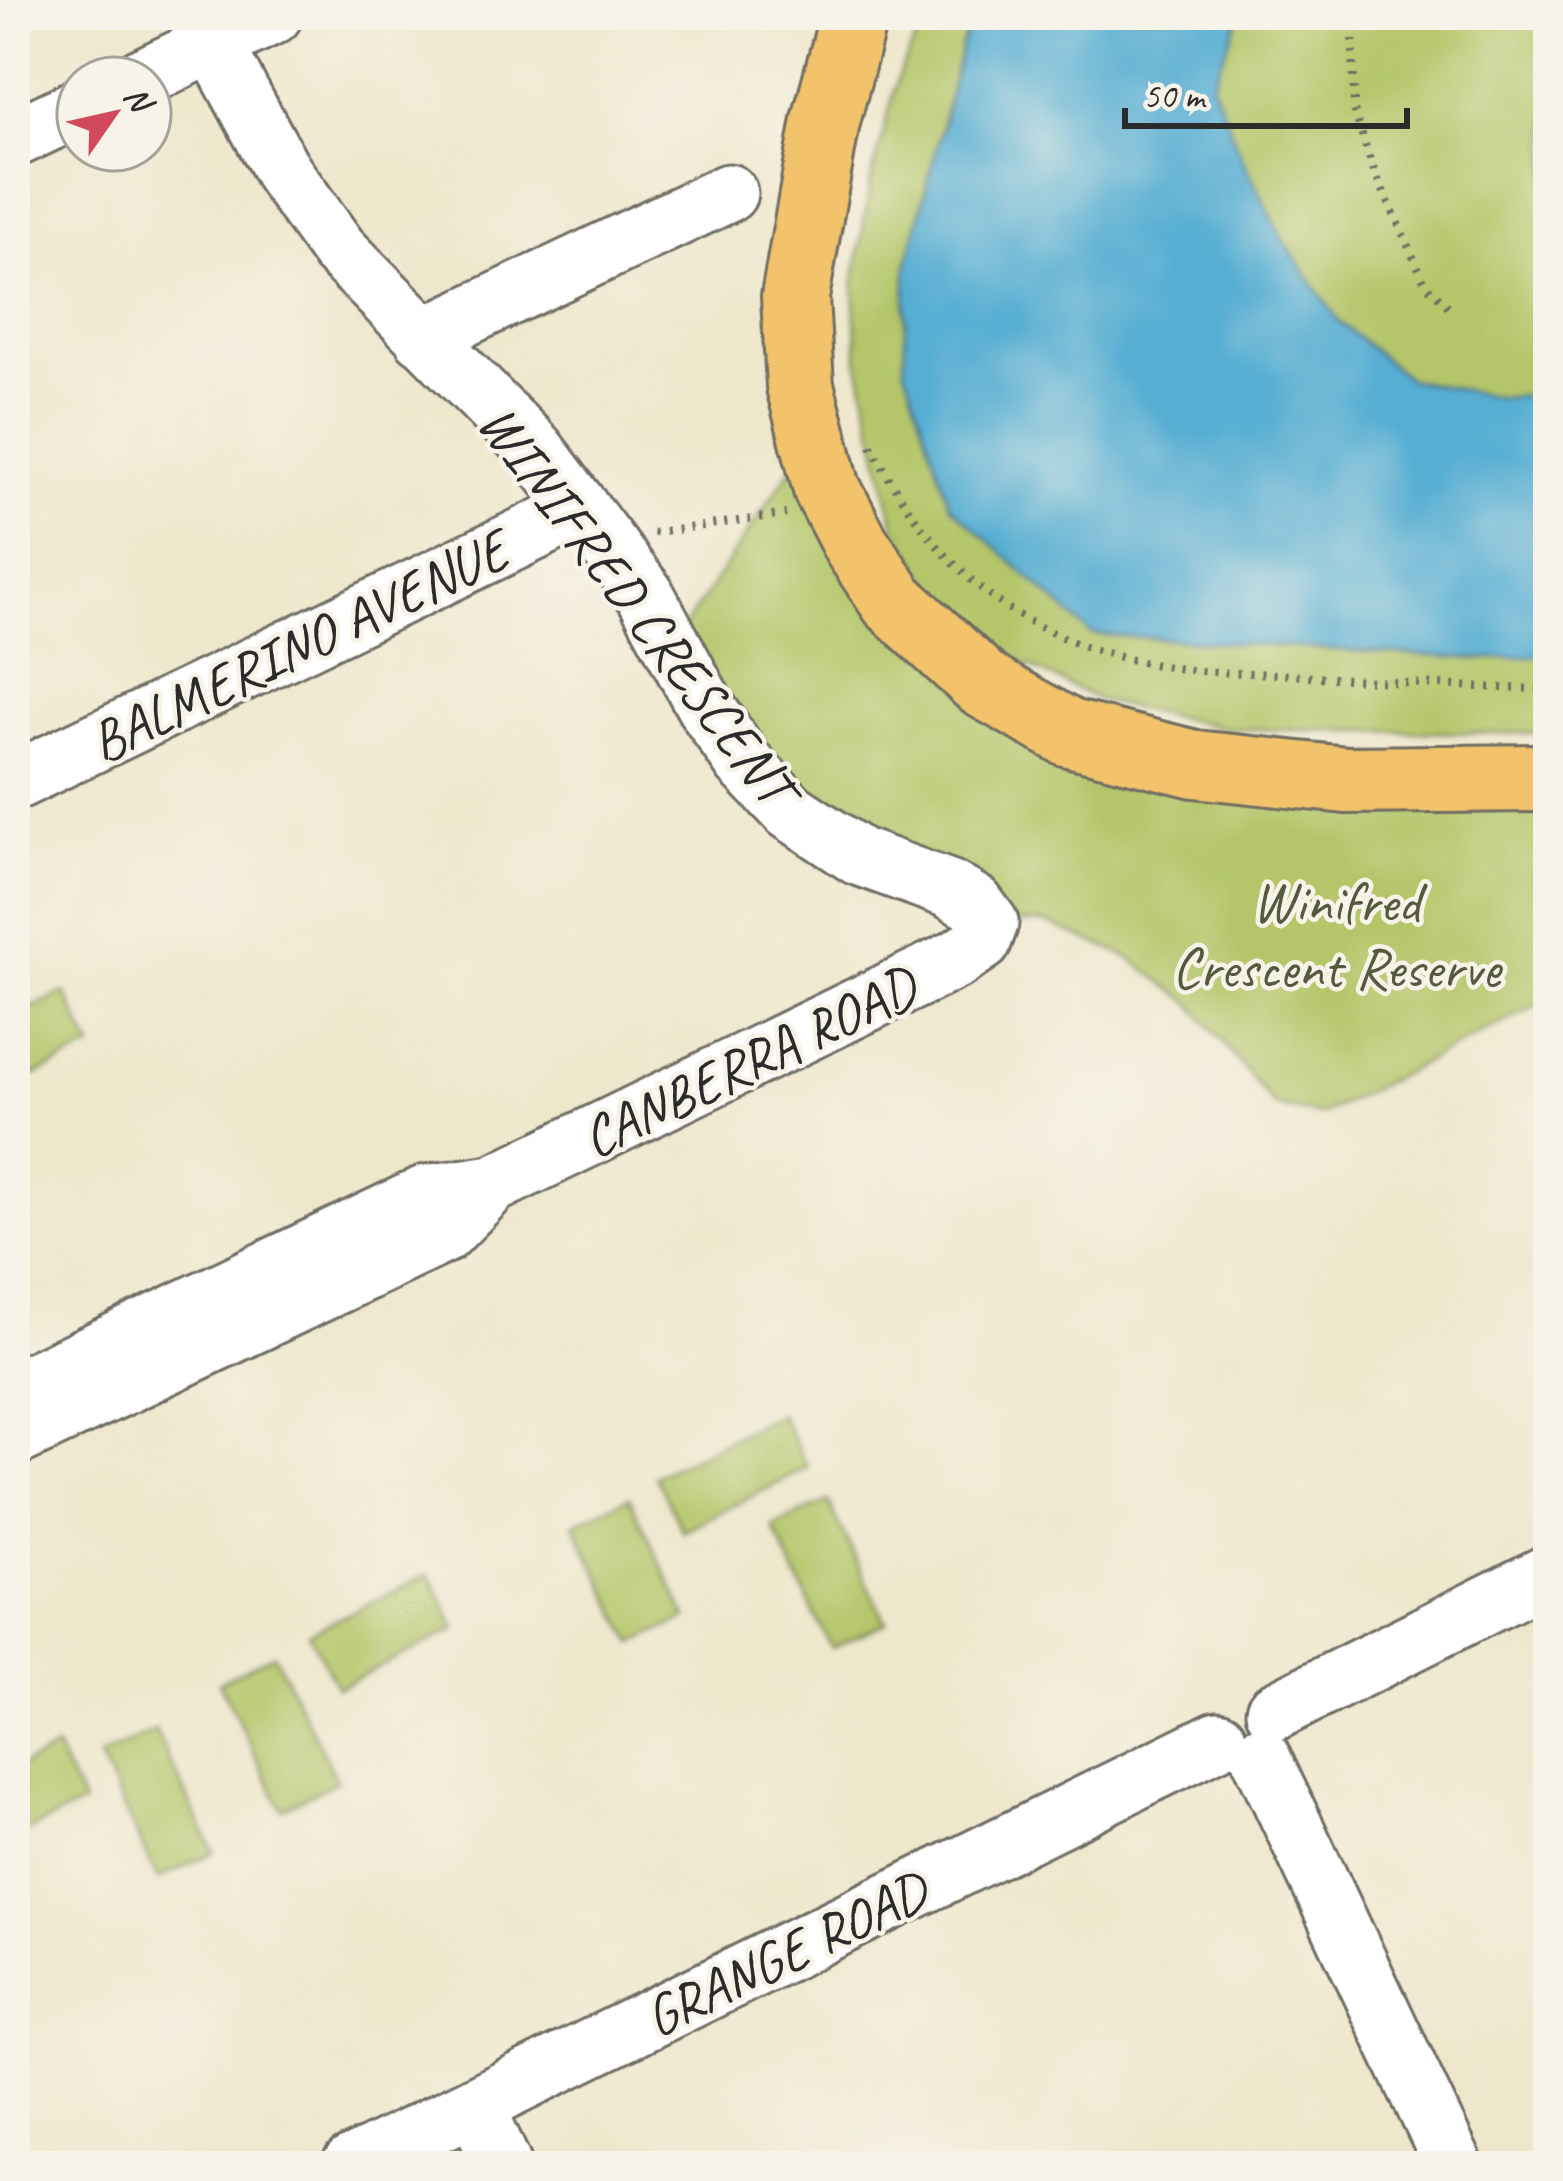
<svg xmlns="http://www.w3.org/2000/svg" width="1563" height="2181" viewBox="0 0 1563 2181" font-family="Caveat,sans-serif">
  <style>
    .green { fill: #b4c669; stroke: #70784a; stroke-width: 3 }
    .water { fill: #56aed3; stroke: #406c7f; stroke-width: 3 }
    .lines { fill: none; stroke-linecap: round; stroke-linejoin: round }
    .minor-casing { stroke: #6f6d63; stroke-width: 63 }
    .major-casing { stroke: #6f6d63; stroke-width: 72 }
    .path { stroke: #6f6d63; stroke-width: 8; stroke-dasharray: 3 9; stroke-linecap: butt }
    .minor { stroke: #fff; stroke-width: 57 }
    .major { stroke: #f2c36a; stroke-width: 66 }
    .labels { text-anchor: middle; stroke-width: 9; stroke-linejoin: round; paint-order: stroke }
    .street-label { font-size: 57px; fill: #2b2b2b; stroke: #f7f3e8 }
    .park-label { font-size: 57px; fill: #545a3e; stroke: #f7f3e8 }
  </style>
  <rect width="100%" height="100%" fill="#f7f3e8"/>
  <filter id="ink" filterUnits="userSpaceOnUse"><feTurbulence type="fractalNoise" baseFrequency=".00833" numOctaves="2"/><feDisplacementMap in="SourceGraphic" scale="24" xChannelSelector="R" yChannelSelector="G"/><feConvolveMatrix kernelMatrix="1 2 1 2 8 2 1 2 1" color-interpolation-filters="sRGB"/></filter>
  <filter id="wash" filterUnits="userSpaceOnUse"><feTurbulence type="fractalNoise" baseFrequency=".004" numOctaves="4" result="noise"/><feDisplacementMap in="SourceGraphic" scale="48" xChannelSelector="R" yChannelSelector="G"/><feGaussianBlur stdDeviation="2.7" result="paint"/><feColorMatrix in="noise" values="0 0 0 0 0 0 0 0 0 0 0 0 0 0 0 0 0 1.4 0 .05"/><feComposite in="paint" operator="in"/></filter>
  <g filter="url(#wash)">
    <rect width="100%" height="100%" fill="#eee7cc"/>
    <path class="green" d="M928,15H974L962,45L907,266L1478,659L1548,655V734L1230,729L1100,701L1018,660L940,599L895,526L858,359L854,285L871,180L898,77Z
      M1240,15H1548V393L1501,398L1408,379L1340,323L1283,240L1238,149L1212,84Z
      M813,437L827,489L1069,732L1548,769V1000L1321,1115L1274,1106L1191,1003L1128,957L1047,923H989L743,762L672,644Z
      M65,992L92,1048L15,1085V1016Z
      M780,1414L808,1468L683,1531L655,1476Z
      M629,1497L687,1618L633,1644L574,1524Z
      M828,1501L886,1622L831,1648L773,1527Z
      M429,1574L457,1629L337,1688L309,1633Z
      M274,1654L337,1781L282,1809L219,1682Z
      M155,1731L214,1852L158,1879L99,1758Z
      M56,1749L83,1804L15,1837V1769Z"/>
    <path class="water" d="M974,15H1240L1212,84L1238,149L1283,240L1340,323L1408,379L1501,398L1548,393V655L1478,659L1091,634L950,505L904,366L907,266L962,45Z"/>
  </g>
  <g filter="url(#ink)">
    <g class="lines">
      <defs>
        <path id="minor" d="M141,78L273,15
          M15,138L78,108
          M423,337L728,193
          M15,781L581,509
          M15,1390L427,1194L493,1184L957,959L982,942L989,923L975,904L949,889L858,856L790,811L743,762L705,706L645,594L535,449L338,249L284,174L198,15
          M15,1437L444,1234L493,1184
          M1275,1711L1548,1574
          M1260,1755L1454,2166
          M475,2105L503,2166
          M351,2166L1218,1740"/>
        <path id="major" d="M854,15L826,121L795,297L800,386L827,489L856,545L893,601L984,685L1069,733L1195,764L1346,780L1548,778"/>
      </defs>
      <use href="#minor" class="minor-casing"/>
      <use href="#major" class="major-casing"/>
      <path class="path" d="M1353,15L1354,110L1372,166L1426,285L1454,312
        M871,445C940,580 1032,649 1183,669C1219,674 1256,672 1292,675C1377,681 1463,688 1548,689
        M653,533L786,514"/>
      <use href="#minor" class="minor"/>
      <use href="#major" class="major"/>
    </g>
  </g>
  <g class="labels">
    <g class="street-label">
      <text transform="translate(637 603) rotate(53)" y="20">WINIFRED CRESCENT</text>
      <text transform="translate(298 645) rotate(-26)" y="20">BALMERINO AVENUE</text>
      <text transform="translate(748 1061) rotate(-26)" y="20">CANBERRA ROAD</text>
      <text transform="translate(785 1953) rotate(-26)" y="20">GRANGE ROAD</text>
    </g>
    <g class="park-label">
      <text x="1336" y="921">Winifred<tspan x="1336" dy="66">Crescent Reserve</tspan></text>
    </g>
  </g>
  <rect width="1563" height="2181" fill="none" stroke="#f7f3e8" stroke-width="60"/>
  <g transform="translate(114 114) rotate(56)"><circle r="57" fill="#f7f3e8" stroke="#a5a39c" stroke-width="3"/>
  <path d="M0-9L21 45L0 30L-21 45Z" fill="#d1495b"/>
  <text y="-18" font-size="33" font-weight="bold" text-anchor="middle" fill="#2b2b2b">N</text>
  </g>
  <path d="M1125 108v18h282v-18" fill="none" stroke="#2b2b2b" stroke-width="6"/>
  <text x="1143" y="108" font-size="36" fill="#2b2b2b" stroke="#f7f3e8" stroke-width="9" paint-order="stroke">50 m</text>
</svg>
